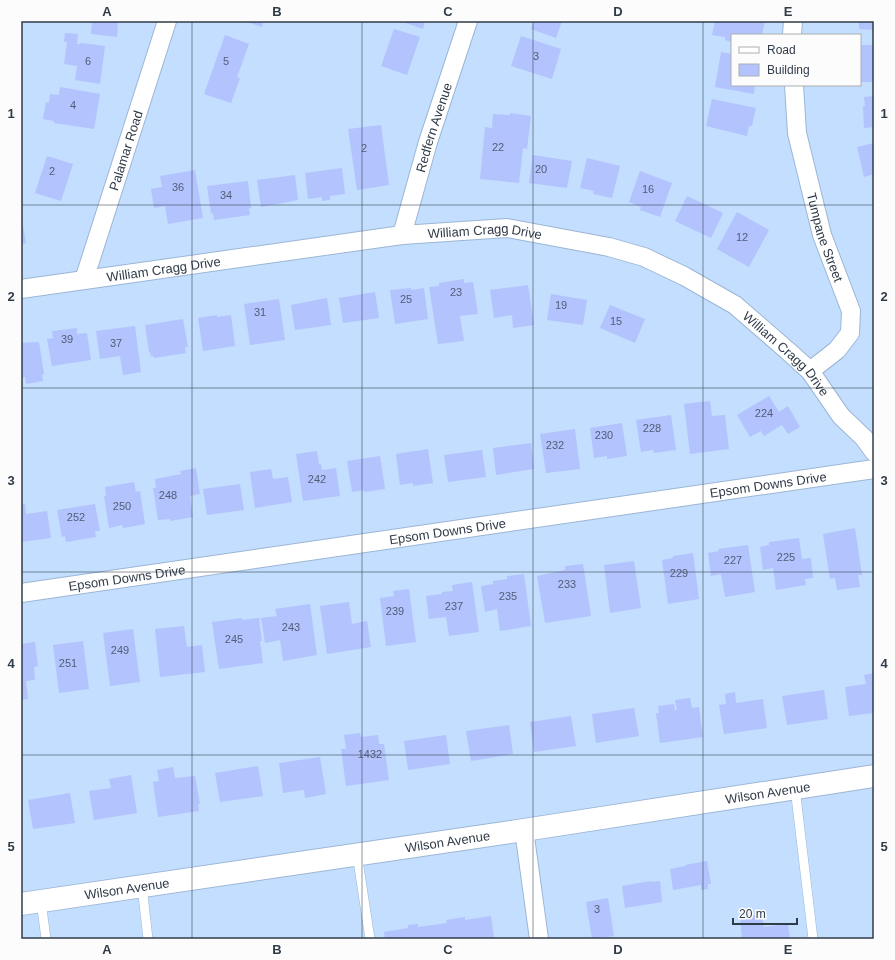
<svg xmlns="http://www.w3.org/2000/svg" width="895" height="960" viewBox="0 0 895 960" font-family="Helvetica,sans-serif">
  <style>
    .building { fill: #b3c3fe }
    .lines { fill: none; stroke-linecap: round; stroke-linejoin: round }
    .service-casing { stroke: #9cb6d5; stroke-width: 10 }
    .minor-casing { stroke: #9cb6d5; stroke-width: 20 }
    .secondary-casing { stroke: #9cb6d5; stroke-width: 24 }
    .service { stroke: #fff; stroke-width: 9 }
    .minor { stroke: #fff; stroke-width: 18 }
    .secondary { stroke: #fff; stroke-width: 22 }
    .grid { fill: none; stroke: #303b48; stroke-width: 1; stroke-opacity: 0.55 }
    .labels { text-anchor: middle; stroke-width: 3; stroke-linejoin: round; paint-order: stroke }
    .number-label { font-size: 11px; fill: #515d76 }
    .street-label { font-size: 13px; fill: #303b48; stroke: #fcfcfc }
    .neatline { fill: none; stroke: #303b48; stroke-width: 1.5 }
    .grid-label { font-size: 13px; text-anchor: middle; font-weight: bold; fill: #303b48 }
  </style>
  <rect width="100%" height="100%" fill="#c3defe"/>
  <path class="building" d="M92,21H118L117,37L91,34Z
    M244,21H263L262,27Z
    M400,21H425L423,29Z
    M534,21H562L556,38L531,29Z
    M715,21H765L762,35H732V42L725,40V37L712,35Z
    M859,21H874V30L859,29Z
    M394,29L420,37L407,75L381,66Z
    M65,33L78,34L77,44H80L81,43L105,46L100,84L75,80L77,66L64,64L67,42H64Z
    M225,35L249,44L237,77L240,78L231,103L204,94Z
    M521,36L561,49L552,79L511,66Z
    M860,45H874V82H860Z
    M721,52L732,54V85H755L754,94L715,87Z
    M60,87L100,94L94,129L54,123V121L43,119L46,102L49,103L50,94L59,95Z
    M874,96V127L864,128L863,106H865L864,97Z
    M712,99L756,108L752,126H749L747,136L706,126Z
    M510,113L531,116L527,149L523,148L519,183L480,179L485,127L492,128L493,114L510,115Z
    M381,125L389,185L357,190L348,129Z
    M874,143V174L864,177L857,147Z
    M533,155L572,161L567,188L529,183Z
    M47,156L73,164L61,201L35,193Z
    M587,158L620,166L612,198L593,194L594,191L580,188Z
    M342,168L345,194L330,196V200L322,201V197L308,199L305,173Z
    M195,170L203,218L168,224L165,206L154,208L151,189L162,187L160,176Z
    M640,171L672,183L660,217L640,210L641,207L629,202Z
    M295,175L298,200L261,207L257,180Z
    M248,181L251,208H249L250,215L214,220L213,213L211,214L207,186Z
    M687,196L723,213L711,238L675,221Z
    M737,212L769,230L749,267L717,249Z
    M21,215L26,243L21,244Z
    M464,279V283L473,282L478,314L460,316L464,341L438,344L429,287L439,286V283Z
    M528,285L534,325L513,328L512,315L494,318L490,290Z
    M411,288V290L424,288L428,319L395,324L390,290Z
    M375,292L379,318L343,323L339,298Z
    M551,294L587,300L583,325L547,320Z
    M327,298L331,325L295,330L291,305Z
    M279,299L285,340L250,345L244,304Z
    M610,305L645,319L635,343L600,328Z
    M217,315V317L231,315L235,346L203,351L198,318Z
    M183,319L188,347H185L186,353L154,358L153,356H151L150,352H149L145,325Z
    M135,326L141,372L123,375L120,356L100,359L96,331Z
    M77,328V334L87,333L91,360L52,366L47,339L53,338L52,331Z
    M39,342L44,374L42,375L43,381L26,384L25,377L21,378V343Z
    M769,396L779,412L788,406L800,427L788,434L782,425L764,436L761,431L750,437L737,415Z
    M710,401L712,416L725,415L729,449L690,454L684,404Z
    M671,415L676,450L654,453L653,450L641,452L636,420Z
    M622,423L627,456L607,459V456L594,458L590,428Z
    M575,429L580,469L546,473L540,434Z
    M531,443L534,469L496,475L493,448Z
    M428,449L433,483L413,486V483L400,485L396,454Z
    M482,450L486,477L448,482L444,455Z
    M317,451L319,464H321L322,470L336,468L340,496L303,501L296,454Z
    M380,456L385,489L364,492V490L352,492L347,461Z
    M196,468L200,494L190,496L193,517L170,521V519L158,520L153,488H156L155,479L181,474L180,471Z
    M271,469L273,479L288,477L292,502L255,508L250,472Z
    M134,482L136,492L140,491L145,524L123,528L122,525L109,528L104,496H106L105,487Z
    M240,484L244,510L207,515L203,489Z
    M21,504H25L26,514L47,511L51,538L21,542Z
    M95,504L100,531H95L96,537L66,542L65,536L62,537L57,510Z
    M855,528L862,575H858L860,587L837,590L835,578L830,579L823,534Z
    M799,538L802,559L811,558L813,578L805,579L806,585L776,590L773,568L763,570L760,547L769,545V542Z
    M748,545L755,592L725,597L721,574L711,576L708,553L719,551L718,549Z
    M693,553L699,599L668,604L662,560L673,558V556Z
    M634,561L641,608L610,613L604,565Z
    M583,564L591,616L545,623L537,576L565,570V566Z
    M524,574L531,626L500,631L497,609L485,612L481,586L493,584V581L507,579V576Z
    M472,582L479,632L449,636L446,617L429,619L426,596L442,594V592L453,591L452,585Z
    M409,589L416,642L386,646L380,598L394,596L393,591Z
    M349,602L352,624L367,621L371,647L327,654L320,606Z
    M310,604L317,655L283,661L280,640L265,643L261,618L277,616L275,609Z
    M242,618V620L259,618L262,641H260L263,663L219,669L212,622Z
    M184,626L187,647L202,645L205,672L160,677L155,629Z
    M133,629L140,682L110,686L103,633Z
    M83,641L89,689L59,693L53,645Z
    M35,642L38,666L34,667L35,680L26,681L28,699L21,700V644Z
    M874,673V713L849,716L845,687L866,684L864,675Z
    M824,690L828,719L787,725L782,696Z
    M735,692L736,703L763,699L767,728L724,734L719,705L726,704L725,694Z
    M690,698L692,708L699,707L703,737L660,743L656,713H659L658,706L674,704L675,710H677L675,700Z
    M634,708L639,736L596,743L592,714Z
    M571,716L576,746L534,752L530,722Z
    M509,725L513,754L471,761L466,731Z
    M360,733L361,737L378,735L379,744H384L389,780L346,786L341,749H346L344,735Z
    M446,735L450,764L408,770L404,741Z
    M320,757L326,794L305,798L304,790L283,793L279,763Z
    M258,766L263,796L220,802L215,773Z
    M173,767L175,778L195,776L200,804H198L199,811L158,817L153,782L159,781L157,770Z
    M131,775L137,813L94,820L89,791L111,788L109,779Z
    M70,793L75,823L33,829L28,800Z
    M707,861L711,884H708V889L701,890V885L673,890L670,869L685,866V865Z
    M651,881V882L660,881L662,902L625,908L622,886Z
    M608,898L614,936L592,939L586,902Z
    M762,914L764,927L788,924L790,939H742L740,917Z
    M491,916L494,937H498V939H385L384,932L408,928V925L418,924V927L447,923L446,920L465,917V920Z"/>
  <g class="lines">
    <defs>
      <path id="service" d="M795,788L813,939
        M357,854L370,939
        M142,886L148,939
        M41,901L46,939"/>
      <g id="minor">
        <path d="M792,35L793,21"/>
        <path id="s1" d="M794,85L797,133L822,235L851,311L850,333L837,350L810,371"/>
        <path id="s2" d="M402,235L428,142L468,21"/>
        <path id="s3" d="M84,280L167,21"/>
        <path id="s4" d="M21,289L402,235L507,228L609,247L644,257L684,276L735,305L788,351L810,371L841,416L864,438L874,452"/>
        <path id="s5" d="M21,593L874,469"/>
        <path d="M524,830L539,939"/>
      </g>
      <g id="secondary">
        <path id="s6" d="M21,904L524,830L874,776"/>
      </g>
    </defs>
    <use href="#service" class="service-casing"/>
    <use href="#minor" class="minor-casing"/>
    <use href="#secondary" class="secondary-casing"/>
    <use href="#service" class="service"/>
    <use href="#minor" class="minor"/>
    <use href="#secondary" class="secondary"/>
  </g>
  <path class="grid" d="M192,21V939M362,21V939M533,21V939M703,21V939M21,205H874M21,388H874M21,572H874M21,755H874"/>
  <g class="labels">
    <g class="number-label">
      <text x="536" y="60">3</text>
      <text x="88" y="65">6</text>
      <text x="226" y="65">5</text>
      <text x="73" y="109">4</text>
      <text x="498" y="151">22</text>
      <text x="364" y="152">2</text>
      <text x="541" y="173">20</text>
      <text x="52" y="175">2</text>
      <text x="178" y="191">36</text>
      <text x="648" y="193">16</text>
      <text x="226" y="199">34</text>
      <text x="742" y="241">12</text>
      <text x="456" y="296">23</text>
      <text x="406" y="303">25</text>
      <text x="561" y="309">19</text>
      <text x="260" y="316">31</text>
      <text x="616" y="325">15</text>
      <text x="67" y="343">39</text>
      <text x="116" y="347">37</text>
      <text x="764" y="417">224</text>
      <text x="652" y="432">228</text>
      <text x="604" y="439">230</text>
      <text x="555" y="449">232</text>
      <text x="317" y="483">242</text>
      <text x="168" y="499">248</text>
      <text x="122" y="510">250</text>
      <text x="76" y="521">252</text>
      <text x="786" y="561">225</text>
      <text x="733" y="564">227</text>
      <text x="679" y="577">229</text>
      <text x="567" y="588">233</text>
      <text x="508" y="600">235</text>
      <text x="454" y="610">237</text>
      <text x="395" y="615">239</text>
      <text x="291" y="631">243</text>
      <text x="234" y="643">245</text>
      <text x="120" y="654">249</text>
      <text x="68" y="667">251</text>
      <text x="370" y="758">1432</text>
      <text x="597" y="913">3</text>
    </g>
    <g class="street-label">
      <text dy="5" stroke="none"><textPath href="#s2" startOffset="112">Redfern Avenue</textPath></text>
      <text dy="5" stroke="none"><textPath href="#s3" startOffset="136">Palamar Road</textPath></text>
      <text dy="5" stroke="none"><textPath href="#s4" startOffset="468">William Cragg Drive</textPath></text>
      <text dy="5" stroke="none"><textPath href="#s1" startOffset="156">Tumpane Street</textPath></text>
      <text dy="5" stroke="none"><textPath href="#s4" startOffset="144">William Cragg Drive</textPath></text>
      <text dy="5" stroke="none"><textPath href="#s4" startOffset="804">William Cragg Drive</textPath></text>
      <text dy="5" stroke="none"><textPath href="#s5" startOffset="755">Epsom Downs Drive</textPath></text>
      <text dy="5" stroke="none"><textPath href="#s5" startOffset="431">Epsom Downs Drive</textPath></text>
      <text dy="5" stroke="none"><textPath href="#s5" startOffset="107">Epsom Downs Drive</textPath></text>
      <text dy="5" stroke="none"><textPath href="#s6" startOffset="755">Wilson Avenue</textPath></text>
      <text dy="5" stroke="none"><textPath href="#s6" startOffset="431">Wilson Avenue</textPath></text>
      <text dy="5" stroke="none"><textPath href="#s6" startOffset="107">Wilson Avenue</textPath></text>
    </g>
  </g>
  <rect width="895" height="960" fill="none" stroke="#fcfcfc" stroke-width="44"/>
  <rect x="731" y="34" width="130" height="52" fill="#fcfcfc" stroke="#aaafb4"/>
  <rect x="739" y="47" width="20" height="6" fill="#ffffff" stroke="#aaafb4"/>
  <text x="767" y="54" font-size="12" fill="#303b48">Road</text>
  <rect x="739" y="64" width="20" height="12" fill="#b3c3fe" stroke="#aaafb4"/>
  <text x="767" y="74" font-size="12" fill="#303b48">Building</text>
  <path d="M733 918v6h64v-6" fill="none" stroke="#303b48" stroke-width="2"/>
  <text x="739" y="918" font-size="12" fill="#303b48" stroke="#fcfcfc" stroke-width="3" paint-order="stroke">20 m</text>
  <rect x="22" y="22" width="851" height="916" class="neatline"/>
  <g class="grid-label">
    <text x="107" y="16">A</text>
    <text x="277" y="16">B</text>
    <text x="448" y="16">C</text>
    <text x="618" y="16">D</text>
    <text x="788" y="16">E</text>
    <text x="11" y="118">1</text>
    <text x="884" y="118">1</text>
    <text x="11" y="301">2</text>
    <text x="884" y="301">2</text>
    <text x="11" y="485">3</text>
    <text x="884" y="485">3</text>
    <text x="11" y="668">4</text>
    <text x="884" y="668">4</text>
    <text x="11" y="851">5</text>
    <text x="884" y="851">5</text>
    <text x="107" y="954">A</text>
    <text x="277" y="954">B</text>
    <text x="448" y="954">C</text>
    <text x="618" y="954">D</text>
    <text x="788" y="954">E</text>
  </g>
</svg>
